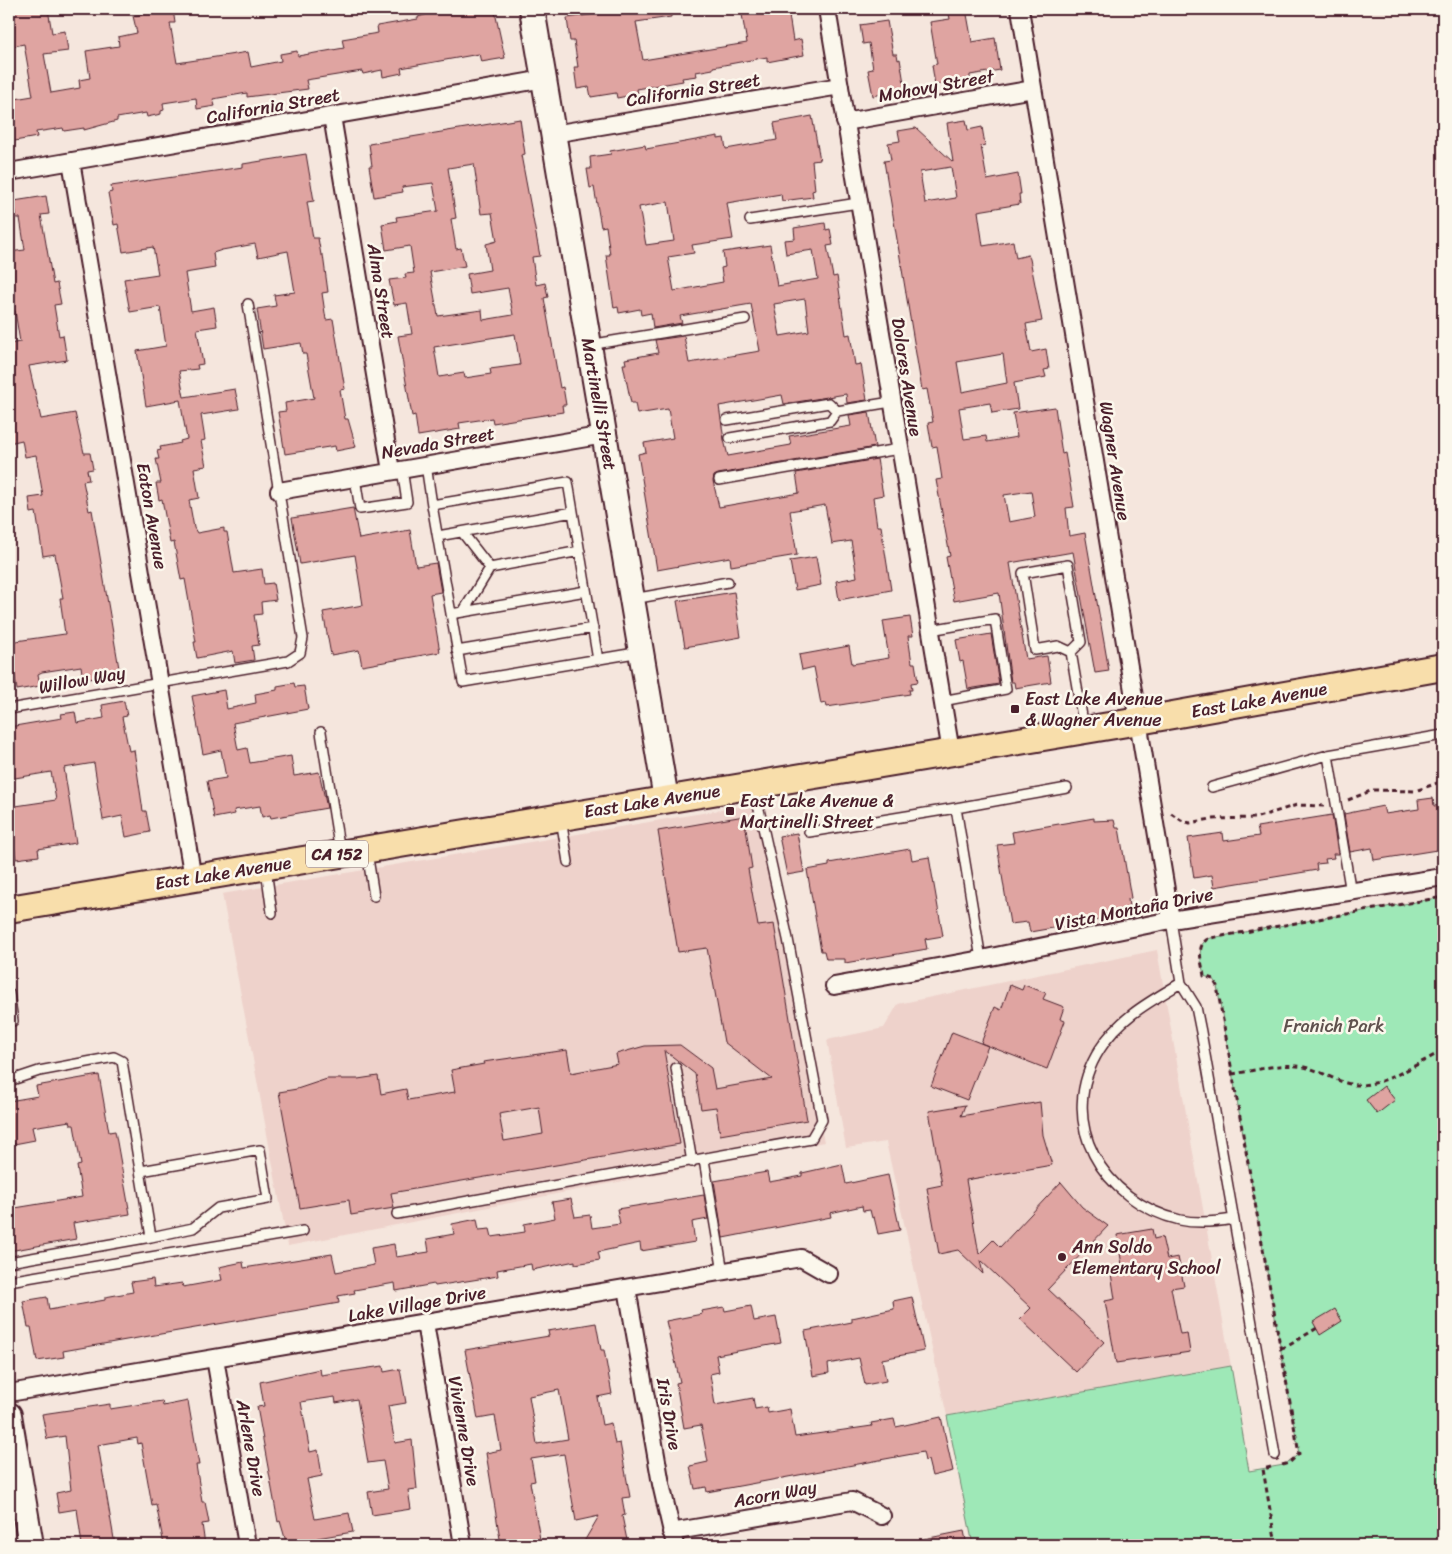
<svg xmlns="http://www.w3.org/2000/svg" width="1452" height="1554" viewBox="0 0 1452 1554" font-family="Sriracha,sans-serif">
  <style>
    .built { fill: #eed2cb }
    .green { fill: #9ee8b7; stroke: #748471 }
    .building { fill: #dfa4a1; stroke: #4a1f2b; fill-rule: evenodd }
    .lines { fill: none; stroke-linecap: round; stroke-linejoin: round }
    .lane-casing { stroke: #4a1f2b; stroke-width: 12 }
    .street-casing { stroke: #4a1f2b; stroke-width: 20 }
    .secondary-casing { stroke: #4a1f2b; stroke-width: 28 }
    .primary-casing { stroke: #4a1f2b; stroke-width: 30 }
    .path { stroke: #4a1f2b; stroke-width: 3; stroke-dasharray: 5 4; stroke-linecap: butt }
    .lane { stroke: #fbf7ec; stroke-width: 9 }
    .street { stroke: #fbf7ec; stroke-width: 16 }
    .secondary { stroke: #fbf7ec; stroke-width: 24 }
    .primary { stroke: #f8deab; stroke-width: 26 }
    .poi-dot { fill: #4a1f2b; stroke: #fbf7ec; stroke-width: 2 }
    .labels { text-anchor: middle; stroke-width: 5; stroke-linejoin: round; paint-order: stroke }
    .shield { fill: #fbf7ec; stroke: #7f6065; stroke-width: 1 }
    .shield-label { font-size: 16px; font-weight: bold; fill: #4a1f2b }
    .street-label { font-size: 18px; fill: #4a1f2b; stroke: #fbf7ec }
    .poi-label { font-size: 18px; fill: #4a1f2b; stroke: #fbf7ec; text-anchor: start }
    .park-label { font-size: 18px; fill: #5f514e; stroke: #fbf7ec }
  </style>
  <rect width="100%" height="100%" fill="#f5e6dd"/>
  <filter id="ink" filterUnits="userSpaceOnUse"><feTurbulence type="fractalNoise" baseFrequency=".02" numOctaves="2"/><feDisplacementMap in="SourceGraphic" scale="10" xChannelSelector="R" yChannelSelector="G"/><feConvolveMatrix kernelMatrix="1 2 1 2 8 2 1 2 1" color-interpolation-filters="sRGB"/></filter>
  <g filter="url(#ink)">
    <path class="built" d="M756,804L824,1142L288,1246L222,894Z
      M1157,950L1231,1366L947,1416L886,1142L846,1148L827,1040L884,1028L898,1004Z"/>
    <path class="green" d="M1443,897V1545H973L947,1416L1231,1366L1249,1471L1284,1465L1299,1454L1217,986L1213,979L1204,976C1202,962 1194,943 1211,938Z"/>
    <path class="building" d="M9,9H48L52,33L65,31L68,51L44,54L51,93L80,88L79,80L90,78L86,51L119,46L118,37L137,33L133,16L151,13V9H173L175,23H170L177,63L248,52L251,67L281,61L280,54L297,51L298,56L344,48L342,39L378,33L377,26L418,19V17L431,13L453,9H490V12H495L505,58L481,62L479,54L401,68L402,73L383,77L382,70L363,74L362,71L306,80L308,89L247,97V93L213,99L215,106L197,109L196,98L163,103L164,110L161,111V114L147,117L146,113L117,118V121L84,130V128L64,131L63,128L36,132L37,137L9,142V100L33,96L24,44L9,47Z
      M595,9H671V17L636,22L643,60L747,43L741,9H788L793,41L801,39L804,55L767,62V57L713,67V69L696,72L697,76L682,78L683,81L637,89L638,94L617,98L616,93L591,97L589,87L577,89L574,67H578L574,41H570L567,18L596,14Z
      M948,9H966L972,42L995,38L1000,70L970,75V79L935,85L932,65L937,64L930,22L950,19Z
      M887,21L893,54H897L898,60L900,59L905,89L873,96L868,70L873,69L869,43L863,44L860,25Z
      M812,116L820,160L812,161L815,190L812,191L813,197L782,201L781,194L727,203L733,239L692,245L694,253L668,257L674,291L723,282L721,268L725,267L723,252L770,245L777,286L818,279L813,250L786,254L784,240L795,239L794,228L825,223L826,230L830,229L833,245L827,246L833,277L837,276L846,335L850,334L855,365L861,364L867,400L847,403L846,394L784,404L782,395L719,406L724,440L728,456L791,445L789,436L851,426L849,415L869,412L875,447L718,474L714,476L713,481L719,507L799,493L796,473L877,459L883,495L873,497L877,526H881L891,590L839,600L836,581L857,577L851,541L832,544L825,505L790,511L797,555L731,566L730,557L657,570L638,454L646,452L644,443L673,438L668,409L637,414L635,403H631L623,364H626L625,359L658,353L655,340L684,336L689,363L760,351L751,304L680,316L682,323L653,328L651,313L641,315L640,309L619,313L618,307L614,308L606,255H610L606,226L601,227L594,187L590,188L587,169H591L590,157L611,154L610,151L645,145L646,149L718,136V139L724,138L726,149L777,140L774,123ZM668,202L674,241L646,245L639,207ZM805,299L809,331L780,336L774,304Z
      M520,119L525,154L521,155L540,256L532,257L536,285L545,283L548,297L544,298L560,388L563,387L566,405H562L563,412L493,423L492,418L459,423L460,429L418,436L415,415L412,416L398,336L412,334L407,303L394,305L389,280L406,278L405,274L414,273L410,246L386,250L382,224L397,221L396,217L438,211L433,183L402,187L403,192L374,197L369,166H372L369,144ZM474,164L481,214L492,213L497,241L486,244L490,270L467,274L470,294L508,288L513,315L483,320L482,310L438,316L430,272L465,266L461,248L456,249L451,219L456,218L448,168ZM515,334L520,365L490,369L491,374L465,378L464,373L439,377L434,347Z
      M966,120L968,130L982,127L985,145L981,146L987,180L1018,174L1021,194H1019L1020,204L978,211L983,246L1013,241L1016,258L1028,255L1030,259L1042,321L1026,324L1031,352L1046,349L1049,369L1044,370L1046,377L1014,383L1018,409L992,413L990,403L959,408L964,439L986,436L987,442L1017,437L1013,413L1055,407L1062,454L1065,453L1074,507L1066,508L1069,536L1085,533L1109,671L1095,673L1073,552L1010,563L1026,659L1047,656L1051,682L1015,688L1014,682H1011L999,593L954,601L946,557L950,556L936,480L942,479L937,446L932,447L928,423L933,422L927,389L922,390L884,161L891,160L888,143L900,141L898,131L916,128L953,162L947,123ZM951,167L956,198L925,203L920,172ZM1003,354L1007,383L962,392L957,362ZM1031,491L1035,517L1009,522L1004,495Z
      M306,154L314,201L307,202L313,238H318L321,255H323L328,292L322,293L326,320L333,319L345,389L340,390L345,419H348L356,447L336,451L335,446L285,454L278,412L286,411L285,403L314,398L306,354H303L301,343L263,349L257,309L276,306L274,295L295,292L288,251L258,257L255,244L222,250L213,253L215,268L185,273L191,311L214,307L217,326L197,329L203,364L197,365L198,369L179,371L184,397L235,389L239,409L201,415L205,440L201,441L206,466L194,468L199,498L189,500L194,528L197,533L224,528V532H227L234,573L262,569L264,584L273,583L276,600L261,602L262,614L254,615L259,645L252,646L254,660L235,663L233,651L197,658L194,642H196L185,579L181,580L174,542L170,543L162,499L159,500L156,483H161L156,459H159L157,451L161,450L160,447L181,443L180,441L187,439L180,400L146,406L137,351L166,346L160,307L130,312L124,279L158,274L153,247L123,252L118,224L114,225L108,193L112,192L111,186L243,167V164Z
      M46,196L49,214L41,215L53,284L57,283L61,304L54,305L59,336L63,335L67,360L29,366L41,419L75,413L84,453H90L93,469L87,470L89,480L83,481L89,511L92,510L120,674L83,680L81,666L42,672L38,674L40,686L17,690L12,658L9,659V642L65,634L60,598H63L55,554L43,556L36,512L31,513L29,498L43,496L36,455L25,457L22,440L9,443V382L14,381L9,344L20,342L15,311L9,312V252L25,250L20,218H17L14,201Z
      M353,508L359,539L410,530L416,566L436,563L441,592L430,594L440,652L362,666L359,650L331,655L323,612L363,605L355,555L300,564L292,518Z
      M816,557L821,585L795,590L790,561Z
      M734,592L741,637L685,647L677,601Z
      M910,617L913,636H908L912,663H915L918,682L911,683L912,690H909L910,694L827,707L826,703L821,704L814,667L802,670L799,655L849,646L852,664L889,658L883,621Z
      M991,634L999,684L968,689L963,661L960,662L956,640Z
      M294,683L295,687L304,686L308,709L233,723L238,750L247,748L250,763L291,756L294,776L319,772L327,808L271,818L270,815L262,817L260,806L234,810L235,814L214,818L207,781L226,778L221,750L203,754L192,696L224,690L227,709L256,703L255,694L277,690V686Z
      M124,701L127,716L122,717L129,751L134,750L143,811H146L150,832L126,837L122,816L103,820L94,763L64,768L76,843L38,849L39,856L16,859L9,807L56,800L51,772L9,779V727L62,718L61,714L75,712L77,723L104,718L102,705Z
      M1433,798L1434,806L1443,805V849L1374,860L1372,848L1350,852L1344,814L1383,806L1385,814L1419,809L1418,800Z
      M1332,815L1338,854H1333L1334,858L1325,859L1326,863L1316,864L1317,870L1214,887L1212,875L1194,878L1188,838L1223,833L1224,841L1259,836L1257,827Z
      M744,816L752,868L748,869L758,926L774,924L807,1120L720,1135L716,1107L701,1109L695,1074L664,1050L680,1144L391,1193L394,1208L351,1215L349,1200L300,1208L279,1092L297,1089L327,1079H358L378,1076L381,1094L406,1089L408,1100L455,1092L451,1070L484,1064L483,1062L567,1050L571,1073L618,1064L616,1054L645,1046L680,1045L711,1068L715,1089L772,1079L724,1042L707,948L678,952L658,831ZM539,1107L543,1134L504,1141L499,1114Z
      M1094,818V821L1114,820L1116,828H1119L1131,898L1128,899L1129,907L1111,914V918L1030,932L1028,922L1010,924L997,845L1014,843L1012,832Z
      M797,833L804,872L787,875L779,836Z
      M910,849L912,860L929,857L943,936L925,939L927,949L845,963V959H826L824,951H821L807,870L829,866V863Z
      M1010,985L1022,990L1024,985L1046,993L1043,999L1064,1007L1060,1019L1065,1021L1047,1069L981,1043L995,1007L1001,1010Z
      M952,1032L988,1046L967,1100L931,1086Z
      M99,1075L109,1132L115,1131L130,1214L73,1223L76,1239L9,1251V1209L82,1197L77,1166L81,1165L74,1125H71L70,1121L32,1127L35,1140L9,1145V1101L38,1096L36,1086Z
      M1384,1086L1395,1100L1377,1114L1366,1100Z
      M1040,1102L1043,1135L1052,1165L966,1180L979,1254L993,1240L1000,1247L1061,1182L1082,1207L1108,1226L1048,1289L1104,1342L1076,1372L1020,1319L1031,1308L980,1260L983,1274L958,1250L939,1254L927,1188L942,1185L929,1111L965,1105L961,1116Z
      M842,1164L846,1184L888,1175L900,1230L878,1234L874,1217L872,1218L870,1210L863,1211L862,1206L830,1213L831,1217L723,1238L714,1181L767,1172L769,1182L802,1176V1173Z
      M704,1195L708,1219L692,1222L695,1242L641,1251L640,1243L598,1252L600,1260L575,1264V1261L532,1270L531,1264L497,1270L498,1276L435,1286L434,1284L396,1291L395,1283L354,1290L355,1293L338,1296L339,1303L63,1351L64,1357L37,1361L31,1327H28L23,1301L47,1297L49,1310L105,1300V1297L133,1292L131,1282L153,1279L154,1287L182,1283L183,1287L222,1280L219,1267L243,1262L244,1268L332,1254L336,1272L374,1265L371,1248L394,1244L396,1257L429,1252L427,1239L454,1234L452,1224L477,1219L479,1230L490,1229L492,1237L525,1232L524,1224L555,1218L552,1202L571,1199L575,1217L590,1215L592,1228L620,1224L617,1209Z
      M1152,1229L1154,1239L1162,1237L1167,1259L1178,1257L1184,1286L1171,1288L1180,1334L1187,1333L1190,1352L1116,1363L1105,1301L1115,1299L1110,1267L1122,1265L1117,1235Z
      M912,1297L924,1351L882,1359L886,1381L865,1385L859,1358L828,1364L829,1373L813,1376L805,1331L852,1322V1318L894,1309L893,1301Z
      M751,1306L754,1321L776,1317L781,1343L716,1355L719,1372L710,1374L715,1405L753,1398L755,1409L767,1407L768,1413L790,1409L795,1437L872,1426L871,1423L894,1419L896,1427L941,1417L953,1471L932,1476L928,1460L925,1461L923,1452L707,1492L706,1487L695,1489L690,1466L708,1462L701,1425L684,1428L676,1383L680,1382L666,1321L702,1314L701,1311L724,1307L725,1311Z
      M1335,1309L1342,1321L1320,1335L1313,1322Z
      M596,1323L601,1350H604L612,1394L597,1397L602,1425L611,1423L615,1444L620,1443L630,1497L622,1498L625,1515L622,1516L628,1545H582L599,1516L576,1521L564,1454L531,1459L535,1481L530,1482L541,1545H501L486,1453L501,1450L495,1416L478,1419L465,1350L549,1336L548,1331ZM559,1390L568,1439L537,1444L529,1396Z
      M383,1366L384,1372L400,1369L406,1403L388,1406L395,1443L412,1440L417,1489L408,1490L411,1509L372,1515L368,1492L388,1489L383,1461L368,1463L357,1399L336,1403L335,1397L301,1402L310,1452L318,1450L322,1476L307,1479L315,1519L349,1513L353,1532L317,1538L318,1545H287L280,1521L278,1522L257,1407L264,1406L260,1382L320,1369L321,1375Z
      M162,1401L163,1406L188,1401L199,1465H196L202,1502H205L209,1523L202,1524L205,1545H164L156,1504L152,1505L141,1443L138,1444L137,1438L98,1445L115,1545H82L77,1509L59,1512L56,1493L71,1490L65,1436L47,1439L42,1414L110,1404V1409Z
      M964,1531L967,1545H925L924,1539Z"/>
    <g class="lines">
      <defs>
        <path id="lane" d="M750,220L858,203
          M589,345L745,319
          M727,420L829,403L837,411
          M730,438L830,421L837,411L891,402
          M426,465L432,505
          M355,478L360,509L407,502L402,469
          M719,480L899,449
          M462,532L490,568L580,551
          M438,536L573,512
          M1068,565L1081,642L1071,652L1058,646L1035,650L1023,573Z
          M633,599L728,582
          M463,612L490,568
          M451,614L586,591
          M930,630L995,619L1006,689L942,701
          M457,651L593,628
          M1071,652L1084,728
          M598,660L568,482L432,505L463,682L641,652
          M9,709L288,661L300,653L303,638L248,304
          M321,732L340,852
          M1212,787L1328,755
          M561,819L568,862
          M809,832L956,808
          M367,852L374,896
          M266,869L272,913
          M1351,893L1328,755L1443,735
          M1171,920L1181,983L1196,1007L1201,1032L1275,1455
          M981,959L956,808L1067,788
          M1181,983C1151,1001 1120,1017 1100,1049C1054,1121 1103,1202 1180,1220C1198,1224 1216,1222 1233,1219
          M9,993L13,1021L9,1022
          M676,1068L692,1162
          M9,1081L39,1071L114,1057L122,1061L151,1237L9,1262
          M704,1160L723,1272
          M141,1171L260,1150L268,1199L218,1208L193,1228L151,1237
          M397,1214L811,1139L822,1120L788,939L754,787
          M9,1281L303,1231"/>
        <path id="street" d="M827,9L951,752
          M1020,9L1171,920
          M332,116L391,471
          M845,122L1033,89
          M553,134L840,86
          M71,161L193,878
          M9,172L544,79
          M279,491L604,435
          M834,986L981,959L1171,920L1443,877
          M627,1288L661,1484L675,1545
          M425,1323L463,1545
          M215,1358L247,1545
          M9,1393L801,1258L829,1274
          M671,1532L852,1501L882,1516"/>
        <path id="secondary" d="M532,9L666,799
          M9,1415L31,1545"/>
        <path id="primary" d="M9,909L1139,721L1443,667"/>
      </defs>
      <use href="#lane" class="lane-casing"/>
      <use href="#street" class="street-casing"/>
      <use href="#secondary" class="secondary-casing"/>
      <use href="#primary" class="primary-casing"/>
      <path class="path" d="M1348,800L1373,790L1415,791L1443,781
        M1171,813L1181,820L1190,823L1211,819L1255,818L1297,805L1325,806
        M1232,1074C1255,1071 1281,1062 1304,1067C1324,1071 1341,1086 1362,1085C1390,1083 1419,1062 1443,1051
        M1281,1348L1288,1346L1317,1328
        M1282,1465L1289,1463L1299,1454L1217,986L1213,979L1204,976C1202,962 1194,943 1211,938L1443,897
        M1271,1467L1263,1469L1276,1545"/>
      <use href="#lane" class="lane"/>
      <use href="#street" class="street"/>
      <use href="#secondary" class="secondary"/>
      <use href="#primary" class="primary"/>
    </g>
  </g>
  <g class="poi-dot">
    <rect x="1010" y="704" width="10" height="10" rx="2.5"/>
    <rect x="725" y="806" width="10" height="10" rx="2.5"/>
    <circle cx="1062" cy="1257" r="5"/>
  </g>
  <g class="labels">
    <rect class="shield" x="306" y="840.5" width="62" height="27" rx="4"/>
    <g class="shield-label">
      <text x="337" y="860">CA 152</text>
    </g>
    <g class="street-label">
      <text transform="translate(936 86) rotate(-10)" y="6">Mohovy Street</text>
      <text transform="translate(693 90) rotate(-9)" y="6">California Street</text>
      <text transform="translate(273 106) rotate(-10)" y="6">California Street</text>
      <text transform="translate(381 291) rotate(81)" y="6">Alma Street</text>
      <text transform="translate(907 377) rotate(81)" y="6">Dolores Avenue</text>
      <text transform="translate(599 404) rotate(80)" y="6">Martinelli Street</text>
      <text transform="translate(438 443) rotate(-10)" y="6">Nevada Street</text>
      <text transform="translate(1115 461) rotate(81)" y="6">Wagner Avenue</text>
      <text transform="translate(152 516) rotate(80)" y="6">Eaton Avenue</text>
      <text transform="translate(82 680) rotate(-10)" y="6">Willow Way</text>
      <text transform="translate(1259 700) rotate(-10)" y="6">East Lake Avenue</text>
      <text transform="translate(652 801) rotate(-9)" y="6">East Lake Avenue</text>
      <text transform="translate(223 873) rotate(-9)" y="6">East Lake Avenue</text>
      <text transform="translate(1134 909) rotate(-11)" y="6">Vista Montaña Drive</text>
      <text transform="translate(417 1304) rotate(-10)" y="6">Lake Village Drive</text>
      <text transform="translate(669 1414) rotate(80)" y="6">Iris Drive</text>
      <text transform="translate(464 1431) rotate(80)" y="6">Vivienne Drive</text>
      <text transform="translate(251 1448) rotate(80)" y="6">Arlene Drive</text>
      <text transform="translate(775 1494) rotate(-10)" y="6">Acorn Way</text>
    </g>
    <g class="poi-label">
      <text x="1025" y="705">East Lake Avenue<tspan x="1025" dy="21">&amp; Wagner Avenue</tspan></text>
      <text x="740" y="807">East Lake Avenue &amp;<tspan x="740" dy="21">Martinelli Street</tspan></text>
      <text x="1072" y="1253">Ann Soldo<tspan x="1072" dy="21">Elementary School</tspan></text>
    </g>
    <g class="park-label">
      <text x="1334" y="1032">Franich Park</text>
    </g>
  </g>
  <rect width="1452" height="1554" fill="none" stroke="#fbf7ec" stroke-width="30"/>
  <rect x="15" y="15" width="1422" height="1524" fill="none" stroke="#4a1f2b" stroke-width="2" filter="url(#ink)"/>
</svg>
